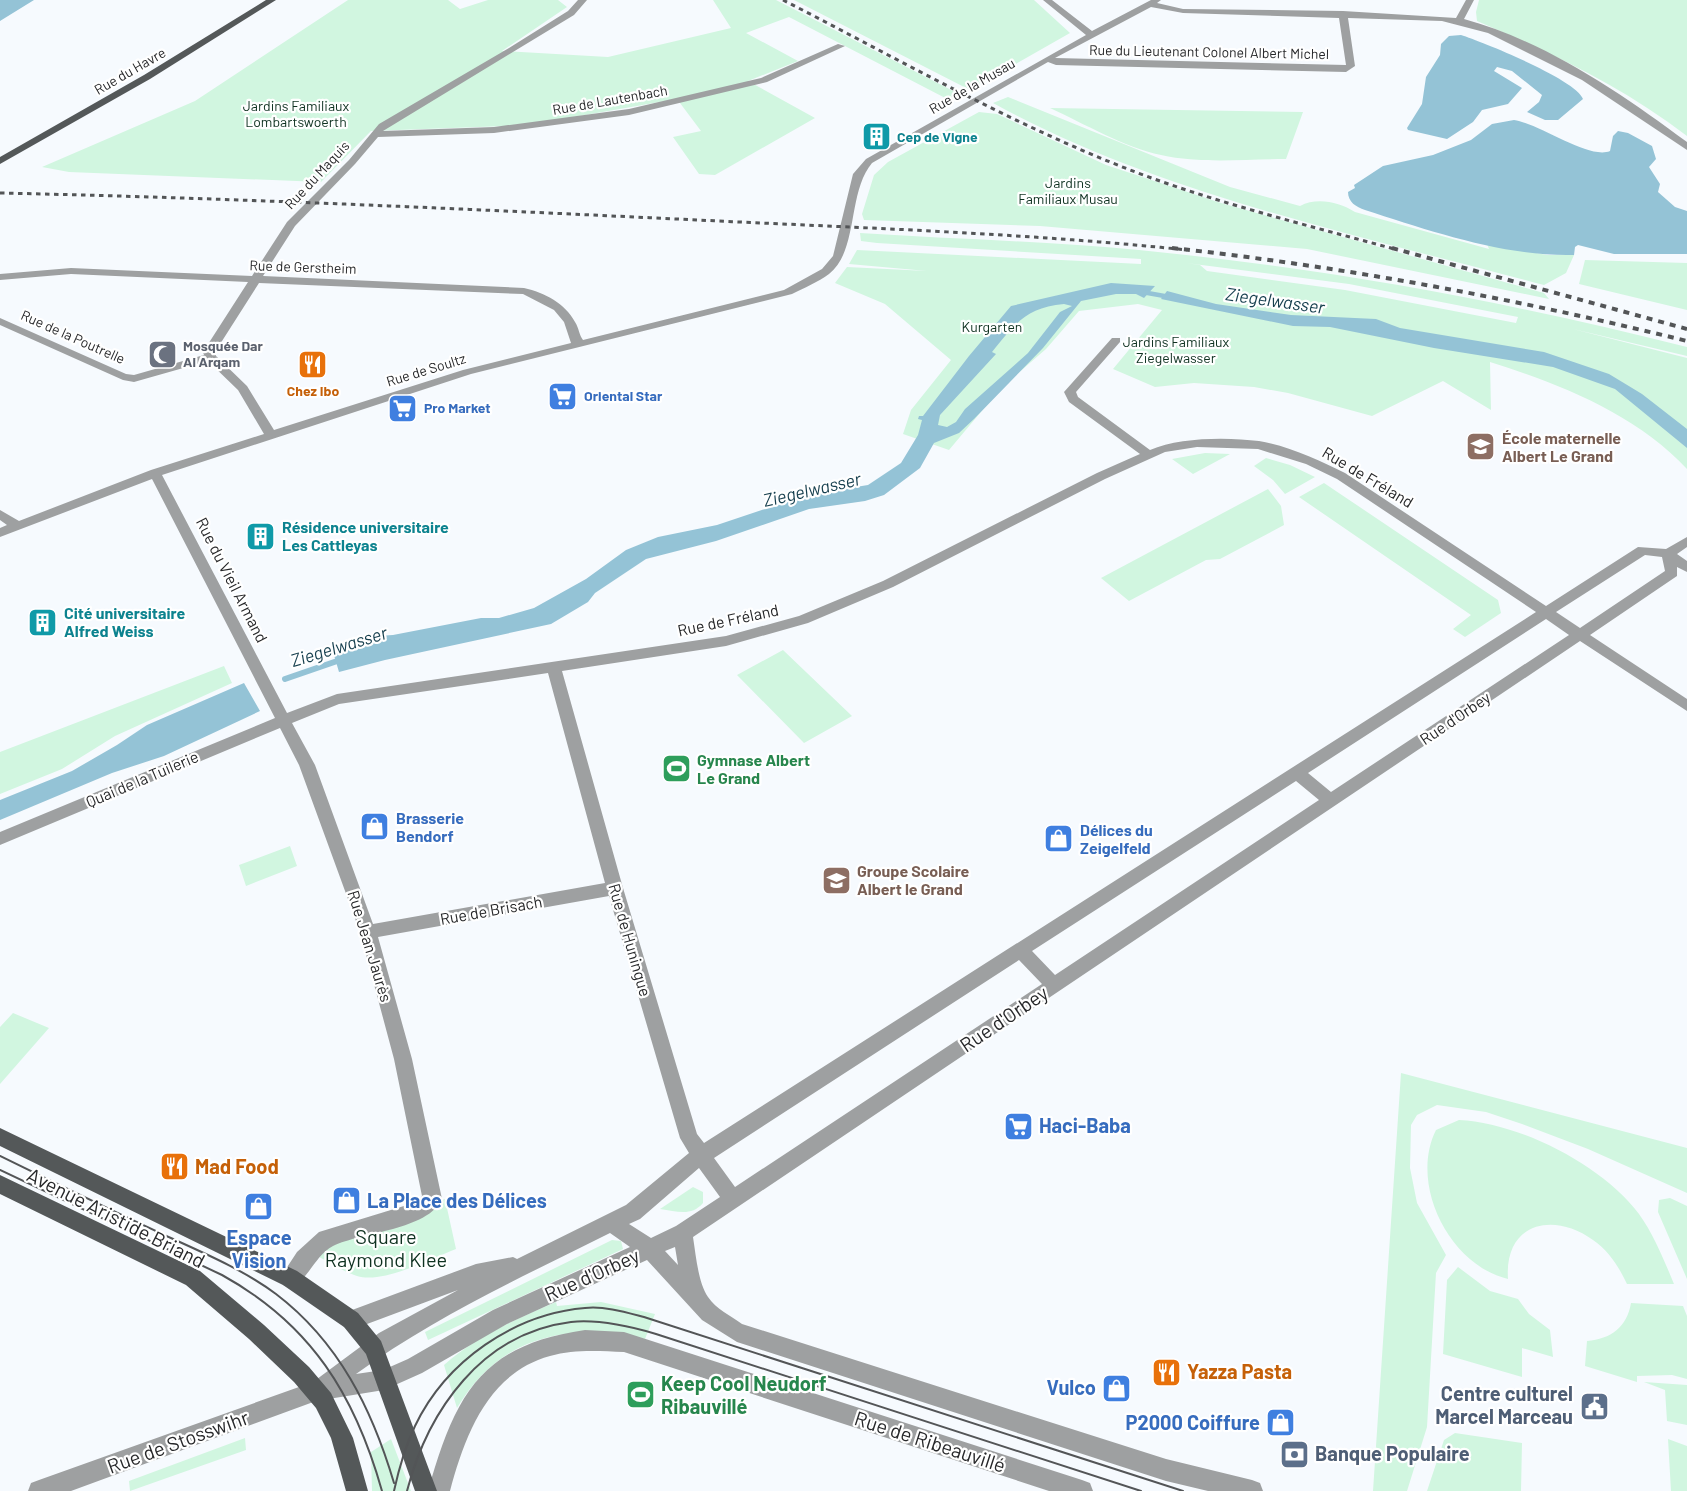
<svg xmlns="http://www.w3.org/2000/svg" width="1687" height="1491" viewBox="0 0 1687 1491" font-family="Barlow,sans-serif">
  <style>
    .green { fill: #d1f6e0; fill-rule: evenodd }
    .water { fill: #94c3d6; fill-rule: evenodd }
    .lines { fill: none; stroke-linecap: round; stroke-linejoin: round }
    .stream-far1 { stroke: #94c3d6; stroke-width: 4.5 }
    .stream { stroke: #94c3d6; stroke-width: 6 }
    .minor { fill: #9ea0a1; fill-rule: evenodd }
    .major { fill: #545859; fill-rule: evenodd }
    .tram { stroke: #535557; stroke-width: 2 }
    .rail-far1 { stroke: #535557; stroke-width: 3; stroke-dasharray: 4.5 4.5; stroke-linecap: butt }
    .rail { stroke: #535557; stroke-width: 4; stroke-dasharray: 6 6; stroke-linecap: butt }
    .labels { text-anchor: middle; stroke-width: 4.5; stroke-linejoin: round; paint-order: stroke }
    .far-street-label { font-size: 14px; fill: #27282a; stroke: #fff }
    .far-park-label { font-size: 14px; fill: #0e3120; stroke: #fff }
    .far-culture-label { font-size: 14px; font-weight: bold; fill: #0d838f; stroke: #fff; text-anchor: start }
    .far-worship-label { font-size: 14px; font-weight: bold; fill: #5b616d; stroke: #fff; text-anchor: start }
    .far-food-label { font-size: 14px; font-weight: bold; fill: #c56008; stroke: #fff }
    .far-shop-label { font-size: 14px; font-weight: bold; fill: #366cbe; stroke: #fff; text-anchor: start }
    .education-label { font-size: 16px; font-weight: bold; fill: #785e54; stroke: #fff; text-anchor: start }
    .street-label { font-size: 16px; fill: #27282a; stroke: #fff }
    .culture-label { font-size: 16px; font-weight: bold; fill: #0d838f; stroke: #fff; text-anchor: start }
    .leisure-label { font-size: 16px; font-weight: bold; fill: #27864d; stroke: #fff; text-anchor: start }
    .shop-label { font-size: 16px; font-weight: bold; fill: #366cbe; stroke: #fff; text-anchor: start }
    .water-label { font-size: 18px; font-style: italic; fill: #163f4e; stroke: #fff }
    .near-street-label { font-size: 20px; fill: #27282a; stroke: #fff }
    .near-shop-label { font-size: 20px; font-weight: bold; fill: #366cbe; stroke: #fff; text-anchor: start }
    .near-food-label { font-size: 20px; font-weight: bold; fill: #c56008; stroke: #fff; text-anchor: start }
    .near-park-label { font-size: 20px; fill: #0e3120; stroke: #fff }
    .near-leisure-label { font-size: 20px; font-weight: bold; fill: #27864d; stroke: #fff; text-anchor: start }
    .near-service-label { font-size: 20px; font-weight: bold; fill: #4e5e75; stroke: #fff; text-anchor: end }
  </style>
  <rect width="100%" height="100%" fill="#f6fafe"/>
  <path class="green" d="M348,0H448L460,9L488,0H558L567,7L502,51L608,57L731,28L713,0H776L961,95L951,101L789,17L746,33L798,61L748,81L815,118L715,175L699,174L673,137L701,131L677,99L568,118L506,126L371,131L321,182L69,172L42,167L195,101Z
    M794,0H1034L1070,33L970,90Z
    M1479,0H1687V136C1622,86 1552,53 1477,21L1476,12Z
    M1008,97L1230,187L1300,206C1317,197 1339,202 1355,212L1489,249L1487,244L1547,255H1574L1566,273L1544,285C1362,236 1158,194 993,103Z
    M1050,108L1303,112L1286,159C1245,159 1201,164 1161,155C1125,148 1083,123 1050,108Z
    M979,112L997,114L1106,165L1221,203L1544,293L1549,299L1307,249L1040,226L864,220L862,214L874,175L888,162Z
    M860,233C950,239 1046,241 1139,250C1324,268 1506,301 1687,347V356L1573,329L1687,358V469C1636,414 1560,384 1490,362L1491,410L1443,381L1372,416L1288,393L1254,387L1194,383L1155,387L1113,369L1162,310L1138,304L1079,311L1046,349L1001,388L949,450L903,434L911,410L951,360L885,304L835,283L847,267L927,271L849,264L857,250L1141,264V259L877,243L861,241ZM1186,263L1349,284L1518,317L1516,323L1345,290L1207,271L1200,265Z
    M1585,260L1687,263V310L1579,284Z
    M1205,453L1230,454L1193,474L1172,459Z
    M1266,458L1290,465L1315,477L1285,494L1273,480L1254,466Z
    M1324,483L1498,600L1501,613L1465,637L1453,629L1471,615L1299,497Z
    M1268,489L1281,506L1284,525L1220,559L1206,560L1129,601L1101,578Z
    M783,650L852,716L804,743L737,675Z
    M224,666L232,683L115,736L62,769L0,794V752Z
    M290,846L297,866L246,886L239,865Z
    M13,1013L49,1028L0,1084V1027Z
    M1401,1073L1687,1148V1193L1588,1149L1522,1124L1486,1112L1437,1105L1417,1115L1411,1125L1410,1168L1417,1203L1446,1255L1436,1273L1427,1427L1407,1491H1373Z
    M1459,1120C1520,1123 1602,1165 1639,1214C1654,1235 1664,1260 1674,1284H1627C1619,1267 1609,1251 1593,1240C1553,1211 1504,1223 1508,1279C1449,1265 1409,1184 1436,1130Z
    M693,1187L703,1192V1203C691,1217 677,1211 660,1209Z
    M1670,1198L1687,1206V1279L1658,1212L1659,1200Z
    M445,1199L456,1249C431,1259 383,1284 357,1276C344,1272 331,1263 319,1257L329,1242Z
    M612,1240L621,1241L623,1249L428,1340L425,1332Z
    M1458,1267L1490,1291L1518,1299L1529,1314L1550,1330L1553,1357L1522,1348V1377L1443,1354L1447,1280Z
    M556,1302L557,1306L601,1302L655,1314L645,1339C567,1322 500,1336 457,1408L444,1365C477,1336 516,1319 556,1302Z
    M1631,1303L1683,1306L1687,1316V1379L1672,1375L1637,1376V1382L1585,1366L1587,1341C1611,1339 1627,1327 1631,1303Z
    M1644,1382L1687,1385V1425L1667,1421L1665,1390Z
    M1455,1433L1522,1443L1521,1491H1427L1444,1440Z
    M245,1438L246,1450L130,1491L129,1481Z
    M391,1439L411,1491H372L371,1452Z
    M1668,1439L1687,1446V1491H1671Z"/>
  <path class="water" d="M0,0H34L0,21Z
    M1461,35C1483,42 1577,80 1583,99L1558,120H1545L1527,112L1539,102L1542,95L1512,71L1497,67L1494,71L1522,88L1508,104L1482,110L1473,122L1447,139L1408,130L1407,128L1422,104L1426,77L1440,55L1441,44L1449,36Z
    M1514,120C1540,124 1589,160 1610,151L1613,136L1618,131L1628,133L1652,146L1656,159L1649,167L1660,184L1658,192L1675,207L1687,211V254H1614L1578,245L1575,247L1574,255C1506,257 1430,231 1365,210C1356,207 1348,202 1348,192L1355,188L1354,185L1383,166L1433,155L1471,140L1492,124Z
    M1111,283L1155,286L1144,298L1136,294H1116L1081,301L1043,348L974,419L959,433L934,443L920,468L884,495L865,501L809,509L716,541L646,559L595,593L588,602L551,624L385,660L339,672L331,645L360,637L393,635L481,618H499L534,608L586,579L626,550L658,537L717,525L807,495L868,485L901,463L918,435L922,420L918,419L919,416H923L969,356L1011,306ZM1064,304L1072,306L1060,312L1028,353L965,409L956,422L947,427L938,425L940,415L996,354L992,352C1015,324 1025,308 1064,304Z
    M1167,291L1216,304L1291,315L1376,319L1400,328L1544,352L1609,374L1642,394L1687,429V448L1615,389L1553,367L1434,348L1330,327L1293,326L1161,299Z
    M244,683L260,711L164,756L112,773L0,820V800L72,771L117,745L147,725Z"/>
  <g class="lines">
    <path class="stream-far1" d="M1142,292L1170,297"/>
    <path class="stream" d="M285,679L343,659"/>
    <path class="minor" d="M578,0H587L574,15L383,131L494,127L629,109L761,78L838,44L845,46L767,82L629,115L494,133L378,137L355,164L295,226L263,276L524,288C545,293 565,303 575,322C579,328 579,335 583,340L784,290L822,269L833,256L853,174L866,159L1086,35L1043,0H1052L1092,31L1151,0H1161L1157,3L1183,9L1343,11L1456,18L1466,0H1474L1464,19C1545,41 1621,93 1687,142V150L1582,80L1488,33L1442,21L1348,18L1355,66L1346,72L1056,65L1048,62L872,163C847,193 859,250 829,274C818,282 804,288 792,294L471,374L162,475L287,713L337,694L726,636L799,616L883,581L1097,473L1140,454L1069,402L1064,392L1112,338H1120V342L1076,392L1078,397L1150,450C1179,437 1228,437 1259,441C1289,446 1319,460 1345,473L1546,606L1638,547L1666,549L1687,537V547L1677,554L1687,561V572L1677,567V576L1590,635L1687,699V711L1580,641L693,1237C696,1256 698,1282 708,1297C716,1309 731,1316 742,1324L1166,1459L1252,1480L1260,1483L1263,1491H1208L1166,1481L737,1342L702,1320L647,1260L507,1324L422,1373L384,1390L316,1401L71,1491H28L31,1483L39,1480L313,1382L379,1333L458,1290L351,1330L344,1327L341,1320L344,1313L476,1264L513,1257L517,1259L626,1205L689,1153L680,1138L609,896L378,937L412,1059L442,1199C428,1230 362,1232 333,1246C315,1255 308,1281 290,1288L283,1285L280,1278L297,1252L319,1232L417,1202L422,1196L394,1059L360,932L299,765L280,728L0,845V832L275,718L152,479L0,537V528L7,525L0,520V510L19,521L151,470L264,434L238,390L208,361L134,382L123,380L0,325V318L126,374L134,375L204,355L203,352L248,282L71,274L0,280V274L71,268L252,276L287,222L349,160L379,124L509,48L568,11ZM1151,7L1183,13L1339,18L1346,65L1055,58ZM259,283L523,294L554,310L564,322L571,343L463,370L274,430L247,386L216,356L215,352ZM1197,447L1258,449L1306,464L1337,479L1536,612L704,1143L697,1134L623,888L562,671L726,646L808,623L893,587L1105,479L1165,452ZM1645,555L1662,557L1665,571L1580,628L1556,612ZM1546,619L1569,635L1331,792L1308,773ZM548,673L605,883L373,924L315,765L292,723L339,704ZM1296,781L1319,800L1055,975L1032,951ZM1019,960L1042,984L735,1187L714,1158ZM699,1168L720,1197L676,1226L651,1238L629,1224L640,1219ZM610,1233L630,1247L493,1310L408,1359L383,1370L356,1374C434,1317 524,1276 610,1233ZM675,1247L678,1265L665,1251Z
      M585,1330L624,1332L1082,1480L1090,1483L1093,1491H1049L624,1352C599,1351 574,1349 550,1356C488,1373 465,1435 450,1491H428C455,1396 480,1345 585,1330Z"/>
    <path class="major" d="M266,0H276L150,79L0,164V157L144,75Z
      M0,1128L297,1271L358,1313L381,1341L437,1491H415L366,1354L344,1327L283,1285L0,1146Z
      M0,1175L200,1271L264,1325L309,1367L331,1393L353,1438L368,1491H346L331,1438L316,1408L294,1382L249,1339L186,1285L0,1194Z"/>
    <path class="tram" d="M0,1156C53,1182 106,1208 160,1233C199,1251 241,1268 276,1294C339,1342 372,1409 394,1483
      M0,1170L222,1275C311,1324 355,1395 382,1491
      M394,1491C399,1468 405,1447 415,1426C446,1361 514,1314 585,1308C605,1306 625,1312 644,1317L1183,1491
      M407,1491C428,1410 482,1333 571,1322C599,1319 629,1326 656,1334L1141,1491"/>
    <path class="rail-far1" d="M783,0C902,61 1020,129 1146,176C1228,206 1314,227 1398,250
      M0,193C233,198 465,209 698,220C861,228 1024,233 1187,250"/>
    <path class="rail" d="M1172,248C1346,267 1517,299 1687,341
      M1392,248L1687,329"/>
  </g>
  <defs>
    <symbol id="building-square" viewBox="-11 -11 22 22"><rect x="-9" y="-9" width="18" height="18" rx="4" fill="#0f9aa8" stroke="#fff"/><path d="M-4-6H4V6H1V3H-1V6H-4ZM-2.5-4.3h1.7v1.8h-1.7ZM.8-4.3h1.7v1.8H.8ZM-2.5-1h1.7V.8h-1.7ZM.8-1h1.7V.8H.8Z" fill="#fff"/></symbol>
    <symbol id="mosque-square" viewBox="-11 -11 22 22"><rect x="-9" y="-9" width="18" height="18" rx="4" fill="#6b7280" stroke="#fff"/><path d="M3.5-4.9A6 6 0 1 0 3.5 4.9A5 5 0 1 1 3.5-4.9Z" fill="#fff"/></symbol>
    <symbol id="restaurant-square" viewBox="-11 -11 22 22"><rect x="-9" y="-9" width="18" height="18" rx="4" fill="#e8710a" stroke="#fff"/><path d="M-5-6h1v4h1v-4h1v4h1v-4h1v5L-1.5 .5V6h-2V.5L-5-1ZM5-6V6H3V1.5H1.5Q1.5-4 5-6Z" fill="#fff"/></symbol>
    <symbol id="supermarket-square" viewBox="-11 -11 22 22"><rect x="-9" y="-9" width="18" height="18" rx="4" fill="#3f7fe0" stroke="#fff"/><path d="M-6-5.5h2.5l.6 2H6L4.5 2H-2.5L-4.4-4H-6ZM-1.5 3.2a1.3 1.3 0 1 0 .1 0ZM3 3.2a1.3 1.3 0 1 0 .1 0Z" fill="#fff"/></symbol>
    <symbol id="school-square" viewBox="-11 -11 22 22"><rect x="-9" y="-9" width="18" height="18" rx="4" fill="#8d6e63" stroke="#fff"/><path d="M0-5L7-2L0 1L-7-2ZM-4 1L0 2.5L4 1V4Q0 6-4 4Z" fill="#fff"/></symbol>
    <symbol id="stadium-square" viewBox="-11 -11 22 22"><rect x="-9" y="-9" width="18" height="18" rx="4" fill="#2e9e5b" stroke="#fff"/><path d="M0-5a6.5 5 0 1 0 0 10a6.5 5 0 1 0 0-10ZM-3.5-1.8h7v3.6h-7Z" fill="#fff"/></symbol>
    <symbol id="shop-square" viewBox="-11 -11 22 22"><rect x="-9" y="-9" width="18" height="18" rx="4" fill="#3f7fe0" stroke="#fff"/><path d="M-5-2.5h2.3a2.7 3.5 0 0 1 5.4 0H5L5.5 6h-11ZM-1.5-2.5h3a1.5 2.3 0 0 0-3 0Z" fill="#fff"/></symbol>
    <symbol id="civic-square" viewBox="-11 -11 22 22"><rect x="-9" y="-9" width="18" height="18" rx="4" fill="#5c6f8a" stroke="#fff"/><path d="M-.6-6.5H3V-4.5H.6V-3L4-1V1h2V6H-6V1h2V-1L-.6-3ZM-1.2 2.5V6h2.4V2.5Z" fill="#fff"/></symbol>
    <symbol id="bank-square" viewBox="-11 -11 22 22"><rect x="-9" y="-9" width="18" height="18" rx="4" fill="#5c6f8a" stroke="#fff"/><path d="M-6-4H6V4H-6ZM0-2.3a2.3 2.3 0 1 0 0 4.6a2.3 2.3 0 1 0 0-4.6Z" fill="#fff"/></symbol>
  </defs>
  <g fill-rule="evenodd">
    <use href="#building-square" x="860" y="120" width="33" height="33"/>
    <use href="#mosque-square" x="146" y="338" width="33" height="33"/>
    <use href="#restaurant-square" x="296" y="348" width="33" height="33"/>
    <use href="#supermarket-square" x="546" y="380" width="33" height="33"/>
    <use href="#supermarket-square" x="386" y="392" width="33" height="33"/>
    <use href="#school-square" x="1464" y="430" width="33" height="33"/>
    <use href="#building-square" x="244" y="520" width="33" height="33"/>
    <use href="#building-square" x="26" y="606" width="33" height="33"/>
    <use href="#stadium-square" x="660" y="752" width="33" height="33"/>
    <use href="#shop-square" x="358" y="810" width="33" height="33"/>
    <use href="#shop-square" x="1042" y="822" width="33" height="33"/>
    <use href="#school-square" x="820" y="864" width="33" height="33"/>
    <use href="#supermarket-square" x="1002" y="1110" width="33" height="33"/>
    <use href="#restaurant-square" x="158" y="1150" width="33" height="33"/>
    <use href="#shop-square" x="330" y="1184" width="33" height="33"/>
    <use href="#shop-square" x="242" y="1190" width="33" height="33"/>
    <use href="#restaurant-square" x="1150" y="1356" width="33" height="33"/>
    <use href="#shop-square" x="1100" y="1372" width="33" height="33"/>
    <use href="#stadium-square" x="624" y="1378" width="33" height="33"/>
    <use href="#civic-square" x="1578" y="1390" width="33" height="33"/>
    <use href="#shop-square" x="1264" y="1406" width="33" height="33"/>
    <use href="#bank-square" x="1278" y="1438" width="33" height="33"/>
  </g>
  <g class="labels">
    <g class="far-street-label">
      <text transform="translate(1209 52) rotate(1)" y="5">Rue du Lieutenant Colonel Albert Michel</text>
      <text transform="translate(130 71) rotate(-30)" y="5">Rue du Havre</text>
      <text transform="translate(972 86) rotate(-30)" y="5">Rue de la Musau</text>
      <text transform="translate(610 100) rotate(-10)" y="5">Rue de Lautenbach</text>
      <text transform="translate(317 175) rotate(-47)" y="5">Rue du Maquis</text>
      <text transform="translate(303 267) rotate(2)" y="5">Rue de Gerstheim</text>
      <text transform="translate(73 337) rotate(24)" y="5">Rue de la Poutrelle</text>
      <text transform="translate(426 370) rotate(-17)" y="5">Rue de Soultz</text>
    </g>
    <g class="far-park-label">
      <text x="296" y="111">Jardins Familiaux<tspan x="296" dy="16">Lombartswoerth</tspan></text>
      <text x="1068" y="188">Jardins<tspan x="1068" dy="16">Familiaux Musau</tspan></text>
      <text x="992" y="332">Kurgarten</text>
      <text x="1176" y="347">Jardins Familiaux<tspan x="1176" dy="16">Ziegelwasser</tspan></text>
    </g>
    <g class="far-culture-label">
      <text x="897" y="142">Cep de Vigne</text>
    </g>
    <g class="far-worship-label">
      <text x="183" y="351">Mosquée Dar<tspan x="183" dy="16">Al Arqam</tspan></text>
    </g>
    <g class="far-food-label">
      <text x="313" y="396">Chez Ibo</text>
    </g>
    <g class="far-shop-label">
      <text x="584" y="401">Oriental Star</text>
      <text x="424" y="413">Pro Market</text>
    </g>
    <g class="education-label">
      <text x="1502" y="444">École maternelle<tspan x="1502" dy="18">Albert Le Grand</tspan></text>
      <text x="857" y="877">Groupe Scolaire<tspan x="857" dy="18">Albert le Grand</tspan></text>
    </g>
    <g class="street-label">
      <text transform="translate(1368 477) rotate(31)" y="6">Rue de Fréland</text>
      <text transform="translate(232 580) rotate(63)" y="6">Rue du Vieil Armand</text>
      <text transform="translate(728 620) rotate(-12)" y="6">Rue de Fréland</text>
      <text transform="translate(1455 718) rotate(-34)" y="6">Rue d'Orbey</text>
      <text transform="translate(142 779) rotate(-23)" y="6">Quai de la Tuilerie</text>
      <text transform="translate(491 910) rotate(-10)" y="6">Rue de Brisach</text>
      <text transform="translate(630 940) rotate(74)" y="6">Rue de Huningue</text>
      <text transform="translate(370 946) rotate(73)" y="6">Rue Jean Jaurès</text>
    </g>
    <g class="culture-label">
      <text x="282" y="533">Résidence universitaire<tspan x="282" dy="18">Les Cattleyas</tspan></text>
      <text x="64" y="619">Cité universitaire<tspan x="64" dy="18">Alfred Weiss</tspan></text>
    </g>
    <g class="leisure-label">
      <text x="697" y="766">Gymnase Albert<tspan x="697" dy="18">Le Grand</tspan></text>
    </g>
    <g class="shop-label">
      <text x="396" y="824">Brasserie<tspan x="396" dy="18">Bendorf</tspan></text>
      <text x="1080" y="836">Délices du<tspan x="1080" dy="18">Zeigelfeld</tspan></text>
    </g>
    <g class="water-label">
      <text transform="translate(1275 301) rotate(8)" y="6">Ziegelwasser</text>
      <text transform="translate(812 490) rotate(-13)" y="6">Ziegelwasser</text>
      <text transform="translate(339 647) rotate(-17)" y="6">Ziegelwasser</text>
    </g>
    <g class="near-street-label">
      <text transform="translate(1004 1019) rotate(-34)" y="7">Rue d'Orbey</text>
      <text transform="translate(116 1218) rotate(27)" y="7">Avenue Aristide Briand</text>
      <text transform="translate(592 1275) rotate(-24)" y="7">Rue d'Orbey</text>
      <text transform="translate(178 1442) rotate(-20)" y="7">Rue de Stosswihr</text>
      <text transform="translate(930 1442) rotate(18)" y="7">Rue de Ribeauvillé</text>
    </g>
    <g class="near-shop-label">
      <text x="1039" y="1133">Haci-Baba</text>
      <text x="367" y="1208">La Place des Délices</text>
      <text x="259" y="1245" text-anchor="middle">Espace<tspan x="259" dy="23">Vision</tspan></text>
      <text x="1096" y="1395" text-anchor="end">Vulco</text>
      <text x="1260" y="1430" text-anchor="end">P2000 Coiffure</text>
    </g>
    <g class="near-food-label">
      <text x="195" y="1174">Mad Food</text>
      <text x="1187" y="1379">Yazza Pasta</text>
    </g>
    <g class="near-park-label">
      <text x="386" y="1244">Square<tspan x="386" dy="23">Raymond Klee</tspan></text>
    </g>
    <g class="near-leisure-label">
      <text x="661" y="1391">Keep Cool Neudorf<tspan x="661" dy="23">Ribauvillé</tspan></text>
    </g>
    <g class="near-service-label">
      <text x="1573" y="1401">Centre culturel<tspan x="1573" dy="23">Marcel Marceau</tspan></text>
      <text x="1315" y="1461" text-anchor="start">Banque Populaire</text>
    </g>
  </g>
</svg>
